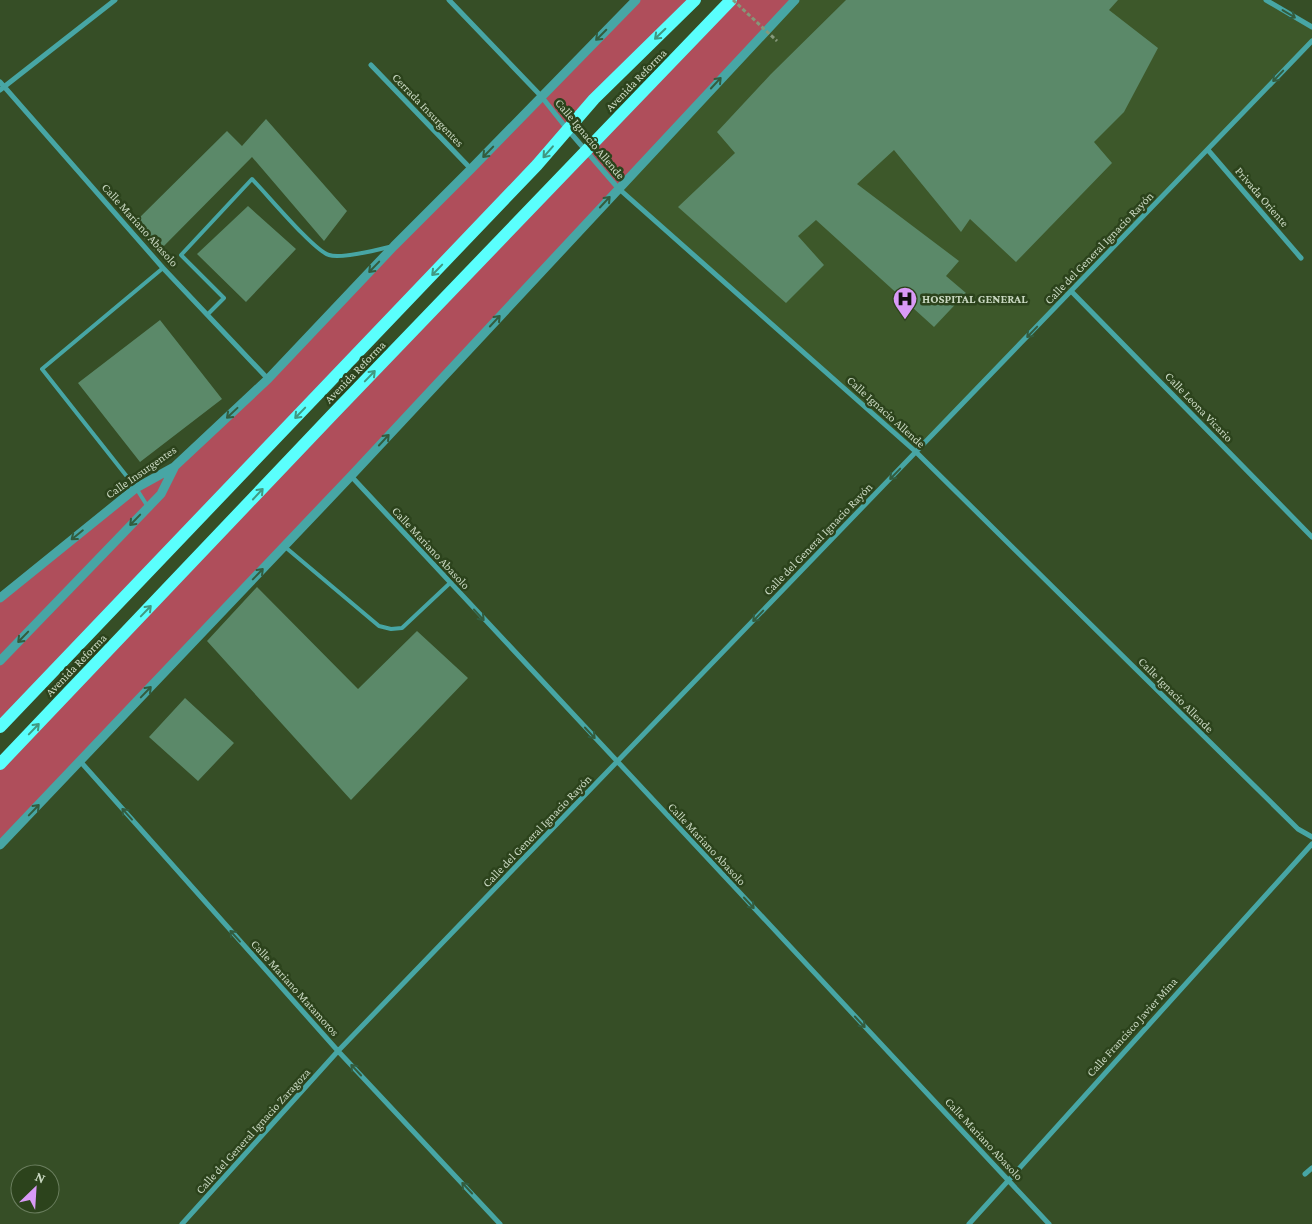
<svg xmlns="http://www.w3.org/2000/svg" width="1312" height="1224" viewBox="0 0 1312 1224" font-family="'Crimson Pro',serif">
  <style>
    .built { fill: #3d582a }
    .green { fill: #af4e5b }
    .building { fill: #5b8969 }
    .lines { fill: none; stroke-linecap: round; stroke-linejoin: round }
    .service { stroke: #47a6a5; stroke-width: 4 }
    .minor { stroke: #47a6a5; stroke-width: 5 }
    .tertiary { stroke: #47a6a5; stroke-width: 9 }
    .primary { stroke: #5afffd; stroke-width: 12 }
    .path-bridge { stroke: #85987a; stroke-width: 3; stroke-dasharray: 4 2.5; stroke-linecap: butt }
    .oneway { stroke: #335c3e }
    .oneway2 { stroke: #419881 }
    .labels { text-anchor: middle; stroke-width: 5; stroke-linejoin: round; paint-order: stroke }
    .street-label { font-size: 12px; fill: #c8d7c0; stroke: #2c431c }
    .poi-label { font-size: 12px; font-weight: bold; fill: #c8d7c0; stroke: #2c431c; text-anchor: start }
  </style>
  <rect width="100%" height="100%" fill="#364e26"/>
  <path class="built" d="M795,0H1266L1312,27V41L916,452L618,188Z"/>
  <path class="green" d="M636,0H695L0,726V598L136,488L174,467L268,379Z
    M731,0H795L0,845V764Z"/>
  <path class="building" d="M846,0H1118L1109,10L1158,48L1124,112L1094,142L1112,163L1016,262L970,219L961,232L894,150L857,184L959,261L946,276L966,293L934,327L816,220L798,236L824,265L786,303L678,207L735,153L717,132L771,74Z
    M266,119L347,211L324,241L252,157L157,253L132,225L227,131L242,146Z
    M248,206L296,249L246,302L197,254Z
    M160,320L222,399L140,462L78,383Z
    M257,587L358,689L417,631L468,678L351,800L207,641Z
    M185,698L234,743L198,781L149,737Z"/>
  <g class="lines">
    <path class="service" d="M208,314L224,298L181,255L252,179C266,193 314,251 329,255C340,259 377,250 389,247
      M148,507L136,488L42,369L163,268
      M284,546L379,626L391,629L402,628L450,583"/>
    <path class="minor" d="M449,0L541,96L568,130L618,188L916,452L1298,829L1312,837
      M1266,0L1312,27
      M371,65L471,169
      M0,82L163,268L268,379
      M0,90L115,0
      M1208,150L1301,258
      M1071,291L1312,537
      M351,476L1049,1224
      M80,761L338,1051L500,1224
      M1305,1174L1312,1168
      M182,1224L338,1051L1312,41
      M969,1224L1312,844"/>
    <path class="tertiary" d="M0,598L136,488L174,467L268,379L394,246L471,169L636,0
      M0,661L161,494L174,468
      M0,845L351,476L795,0"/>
    <path class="primary" d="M0,727L537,165L594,99L695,0
      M0,764L332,415L731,0"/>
    <path class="path-bridge" d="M733,0L777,41"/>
  </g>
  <defs><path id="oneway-shaft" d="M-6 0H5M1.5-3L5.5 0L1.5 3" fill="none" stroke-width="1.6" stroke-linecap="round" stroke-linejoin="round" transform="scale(1.25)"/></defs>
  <g class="oneway">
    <use href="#oneway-shaft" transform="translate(1289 14) rotate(31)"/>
    <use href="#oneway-shaft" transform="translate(601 35) rotate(135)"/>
    <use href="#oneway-shaft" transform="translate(1278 76) rotate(134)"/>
    <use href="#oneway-shaft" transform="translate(716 83) rotate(-47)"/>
    <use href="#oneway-shaft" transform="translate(488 152) rotate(134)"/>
    <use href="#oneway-shaft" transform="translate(605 202) rotate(-47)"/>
    <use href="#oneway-shaft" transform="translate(374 267) rotate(134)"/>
    <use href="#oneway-shaft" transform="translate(495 321) rotate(-47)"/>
    <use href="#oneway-shaft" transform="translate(1032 332) rotate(134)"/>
    <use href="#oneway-shaft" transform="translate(232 413) rotate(137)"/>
    <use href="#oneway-shaft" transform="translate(384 440) rotate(-47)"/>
    <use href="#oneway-shaft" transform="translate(895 474) rotate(134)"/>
    <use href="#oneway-shaft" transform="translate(135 520) rotate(134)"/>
    <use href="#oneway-shaft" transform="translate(77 535) rotate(141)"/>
    <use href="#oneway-shaft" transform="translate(258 574) rotate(-46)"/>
    <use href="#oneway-shaft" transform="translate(479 615) rotate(47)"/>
    <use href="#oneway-shaft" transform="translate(758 616) rotate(134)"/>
    <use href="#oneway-shaft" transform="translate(23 637) rotate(134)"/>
    <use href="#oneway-shaft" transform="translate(146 692) rotate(-46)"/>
    <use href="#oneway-shaft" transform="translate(590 733) rotate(47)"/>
    <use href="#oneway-shaft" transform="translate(34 810) rotate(-46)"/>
    <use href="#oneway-shaft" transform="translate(127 814) rotate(-132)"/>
    <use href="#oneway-shaft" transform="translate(749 903) rotate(47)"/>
    <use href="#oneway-shaft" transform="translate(235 936) rotate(-132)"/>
    <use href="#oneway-shaft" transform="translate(860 1022) rotate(47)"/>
    <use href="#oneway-shaft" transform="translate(356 1070) rotate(-133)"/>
    <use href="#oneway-shaft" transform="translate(467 1188) rotate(-133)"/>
  </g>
  <g class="oneway2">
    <use href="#oneway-shaft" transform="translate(660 34) rotate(136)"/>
    <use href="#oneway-shaft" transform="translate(548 152) rotate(131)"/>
    <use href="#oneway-shaft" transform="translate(437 270) rotate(134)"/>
    <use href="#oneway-shaft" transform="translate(370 376) rotate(-46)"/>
    <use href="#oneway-shaft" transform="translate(300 413) rotate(134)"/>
    <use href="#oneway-shaft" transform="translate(258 494) rotate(-47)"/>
    <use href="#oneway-shaft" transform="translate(146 611) rotate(-46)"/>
    <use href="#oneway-shaft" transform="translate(34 729) rotate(-46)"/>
  </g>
  <defs>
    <symbol id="hospital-pin" viewBox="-11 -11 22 30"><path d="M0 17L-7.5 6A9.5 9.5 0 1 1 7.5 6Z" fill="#d99af7" stroke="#2c431c"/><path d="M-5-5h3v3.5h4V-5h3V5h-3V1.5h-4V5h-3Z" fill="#111"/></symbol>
  </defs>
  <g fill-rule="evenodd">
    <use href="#hospital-pin" x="891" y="285" width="28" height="38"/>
  </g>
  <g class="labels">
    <g class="street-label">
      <text transform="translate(636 80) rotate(-46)" y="4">Avenida Reforma</text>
      <text transform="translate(428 110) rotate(46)" y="4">Cerrada Insurgentes</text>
      <text transform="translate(590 139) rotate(50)" y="4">Calle Ignacio Allende</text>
      <text transform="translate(1262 197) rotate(49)" y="4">Privada Oriente</text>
      <text transform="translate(140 225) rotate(48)" y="4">Calle Mariano Abasolo</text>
      <text transform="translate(1099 248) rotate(-46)" y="4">Calle del General Ignacio Rayón</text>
      <text transform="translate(355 372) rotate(-46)" y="4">Avenida Reforma</text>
      <text transform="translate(1199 407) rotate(46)" y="4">Calle Leona Vicario</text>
      <text transform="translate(886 412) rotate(42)" y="4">Calle Ignacio Allende</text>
      <text transform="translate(141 472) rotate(-35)" y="4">Calle Insurgentes</text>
      <text transform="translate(818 539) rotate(-46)" y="4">Calle del General Ignacio Rayón</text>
      <text transform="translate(431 548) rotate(47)" y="4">Calle Mariano Abasolo</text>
      <text transform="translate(76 665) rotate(-46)" y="4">Avenida Reforma</text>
      <text transform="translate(1176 695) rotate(45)" y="4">Calle Ignacio Allende</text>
      <text transform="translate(537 831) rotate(-46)" y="4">Calle del General Ignacio Rayón</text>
      <text transform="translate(707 844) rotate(47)" y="4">Calle Mariano Abasolo</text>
      <text transform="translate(295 988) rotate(48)" y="4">Calle Mariano Matamoros</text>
      <text transform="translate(1132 1027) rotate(-48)" y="4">Calle Francisco Javier Mina</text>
      <text transform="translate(253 1131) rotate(-48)" y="4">Calle del General Ignacio Zaragoza</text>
      <text transform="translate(984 1139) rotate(47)" y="4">Calle Mariano Abasolo</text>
    </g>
    <g class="poi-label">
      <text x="922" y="303">HOSPITAL GENERAL</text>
    </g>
  </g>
  <g transform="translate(35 1189) rotate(25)"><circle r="24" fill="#2c431c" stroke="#6a7e5e"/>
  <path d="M0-4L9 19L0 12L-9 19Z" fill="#d99af7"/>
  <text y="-8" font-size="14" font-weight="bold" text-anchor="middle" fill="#c8d7c0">N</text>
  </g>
</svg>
